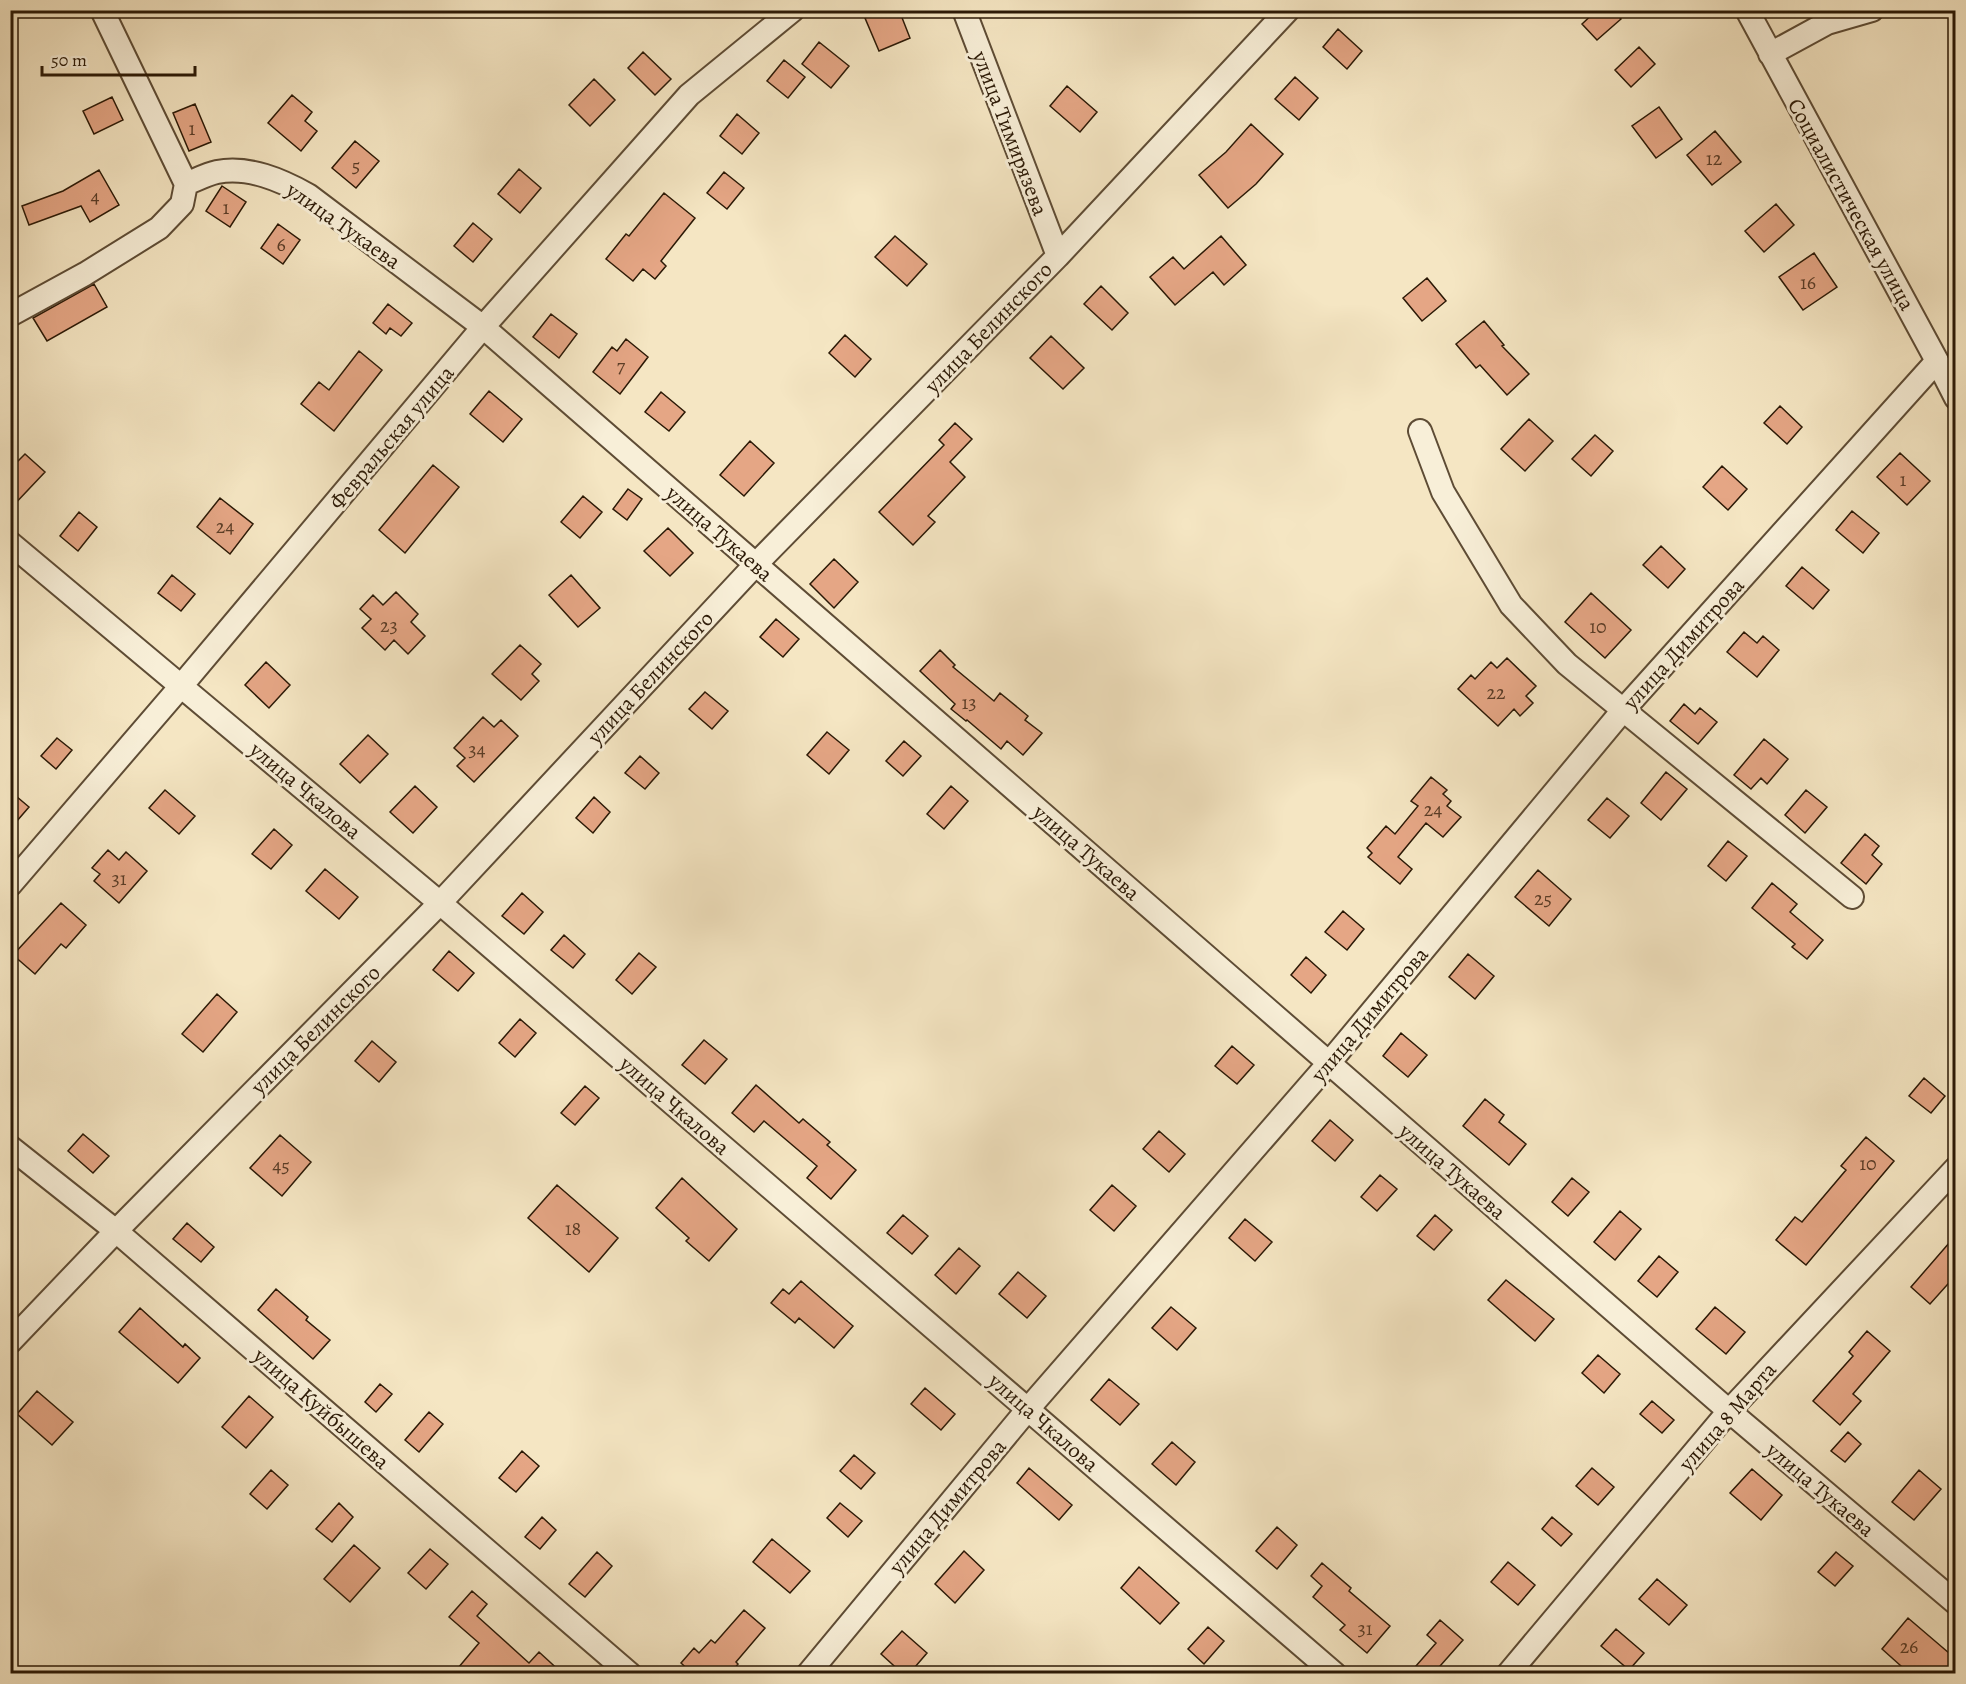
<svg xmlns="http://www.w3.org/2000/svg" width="1966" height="1684" viewBox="0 0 1966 1684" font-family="Alegreya,serif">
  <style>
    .building { fill: #e5a685; stroke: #2b1906; stroke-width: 1.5 }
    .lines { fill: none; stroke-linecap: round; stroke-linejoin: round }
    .minor-casing { stroke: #5e4c35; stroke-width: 26 }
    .minor { stroke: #f8efd8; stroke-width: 22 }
    .labels { text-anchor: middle; stroke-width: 6; stroke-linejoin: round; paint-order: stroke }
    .number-label { font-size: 20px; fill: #5a3c26 }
    .street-label { font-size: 22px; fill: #2b1906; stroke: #f8efd8 }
  </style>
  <rect width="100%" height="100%" fill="#f5e6c3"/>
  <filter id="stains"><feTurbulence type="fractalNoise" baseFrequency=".00333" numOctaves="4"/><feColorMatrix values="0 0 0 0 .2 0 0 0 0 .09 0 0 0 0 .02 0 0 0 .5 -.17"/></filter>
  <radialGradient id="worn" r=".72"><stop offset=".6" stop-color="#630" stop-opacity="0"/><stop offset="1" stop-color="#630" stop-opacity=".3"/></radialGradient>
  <path class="building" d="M882,10H899L910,38L879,51L865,18Z
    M1597,10H1613L1621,19L1597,40L1582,24Z
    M1338,29L1362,51L1347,69L1323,47Z
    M819,42L849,66L831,88L802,64Z
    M1639,47L1655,64L1631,87L1615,70Z
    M643,52L671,79L655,95L628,68Z
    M784,60L805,77L788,98L767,81Z
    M1295,77L1318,98L1299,120L1275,99Z
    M594,79L615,100L590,126L569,105Z
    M1067,86L1097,112L1080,132L1050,106Z
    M292,95L312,112L305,121L317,131L301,151L268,123Z
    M112,97L123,120L94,134L83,111Z
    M195,104L211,142L189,151L173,113Z
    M1659,107L1682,139L1656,158L1632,126Z
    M737,114L759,133L742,154L720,136Z
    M1251,124L1283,154L1256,184L1228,208L1199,175L1226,152Z
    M1715,131L1741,162L1712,185L1687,155Z
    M355,141L379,161L356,188L332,168Z
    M519,169L541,188L520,213L498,194Z
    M99,170L119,205L90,222L81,206L29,225L22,206L63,191Z
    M724,172L744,188L727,209L707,193Z
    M222,186L246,202L230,227L206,211Z
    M664,193L695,218L661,261L666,266L655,279L643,269L633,281L606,259L626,234L629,236Z
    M1776,204L1794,225L1764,252L1745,231Z
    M473,223L492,239L473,262L454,246Z
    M278,224L300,240L283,264L261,248Z
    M895,236L927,264L907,286L875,257Z
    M1221,236L1246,265L1224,285L1213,272L1175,305L1150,277L1173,257L1184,269Z
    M1814,253L1837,287L1803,310L1779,277Z
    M1427,278L1446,301L1422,321L1403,298Z
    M94,284L107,307L47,341L33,318Z
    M1101,286L1128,313L1112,330L1084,304Z
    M388,304L412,323L401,336L390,328L386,334L373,323Z
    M551,314L577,334L559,358L533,337Z
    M1484,321L1504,345L1502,346L1529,374L1507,395L1480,365L1476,368L1456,344Z
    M845,335L871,359L855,377L829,353Z
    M1051,336L1084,368L1063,389L1030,358Z
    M626,339L648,357L620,394L593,372L612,347L617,351Z
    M359,351L382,370L334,431L301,404L319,382L329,390Z
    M489,391L522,419L503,442L470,414Z
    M661,392L685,412L669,431L645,412Z
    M1780,406L1802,427L1787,444L1764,423Z
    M1529,419L1553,441L1525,471L1501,449Z
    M955,423L972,439L950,462L965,477L928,516L935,522L913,545L879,512L944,445L939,440Z
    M1595,435L1613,451L1591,476L1572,459Z
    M750,441L774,463L744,496L720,475Z
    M1900,453L1930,481L1907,505L1877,477Z
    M25,454L45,472L10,509V469Z
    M433,465L459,487L405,553L379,530Z
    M1722,466L1747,489L1728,510L1703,487Z
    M628,489L642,499L627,520L613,509Z
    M583,496L602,512L580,538L561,522Z
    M220,498L253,524L230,554L197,527Z
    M1852,511L1879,533L1863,553L1836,530Z
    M79,512L97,527L78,551L60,536Z
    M668,528L693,553L670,576L644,551Z
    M1661,546L1685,569L1668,588L1643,565Z
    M834,559L858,582L834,608L810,584Z
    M1802,567L1829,590L1813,609L1786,586Z
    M172,575L195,594L181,611L158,593Z
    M571,575L600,608L578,627L549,595Z
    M396,592L418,614L411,622L425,636L408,654L394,640L385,650L362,628L371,619L360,609L373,595L383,605Z
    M1591,593L1631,630L1605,658L1565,622Z
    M776,619L799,639L783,657L760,637Z
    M1744,632L1757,643L1763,636L1779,650L1757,677L1727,652Z
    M520,645L541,664L532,674L539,681L521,700L492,674Z
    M940,650L955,665L953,667L994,701L1000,693L1028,716L1025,720L1042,733L1023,755L1007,741L1001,749L967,720L966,721L951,709L955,704L920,671Z
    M1507,658L1536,686L1526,696L1533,703L1520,716L1514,709L1498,726L1458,689L1471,675L1475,679L1491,662L1497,668Z
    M266,662L290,685L269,708L245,685Z
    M705,692L728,711L712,729L689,709Z
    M1684,704L1695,714L1700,708L1717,722L1698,744L1670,721Z
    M483,717L494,727L501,720L518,736L474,782L457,766L465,758L454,748Z
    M827,732L849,750L829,774L807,755Z
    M368,735L388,754L360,783L340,764Z
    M57,738L72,750L56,769L41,756Z
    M1764,739L1788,759L1767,784L1761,778L1751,789L1734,775Z
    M904,741L921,756L903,776L886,761Z
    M640,756L659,773L645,789L625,773Z
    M1666,772L1687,789L1661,820L1641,803Z
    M1431,777L1447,790L1443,794L1451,801L1447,806L1461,817L1443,837L1426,823L1398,857L1412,869L1400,884L1368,857L1372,853L1367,848L1386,826L1395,834L1418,806L1411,801Z
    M415,786L437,807L413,833L390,812Z
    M951,786L968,801L944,829L927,814Z
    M165,790L195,816L179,834L149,808Z
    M1806,790L1827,807L1805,833L1785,815Z
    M10,791L29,807L10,829Z
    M594,797L610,812L593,833L576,818Z
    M1607,798L1629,816L1610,838L1588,820Z
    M274,829L292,845L271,869L252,854Z
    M1865,834L1879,846L1872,855L1882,864L1866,884L1841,863Z
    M1728,841L1747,856L1726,881L1708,866Z
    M108,850L119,860L126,852L147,871L119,903L94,881L100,874L92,868Z
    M325,869L358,897L339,919L306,891Z
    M1538,870L1571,899L1549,926L1515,897Z
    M1772,883L1797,904L1790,912L1823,940L1807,959L1792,947L1795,944L1752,908Z
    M522,893L543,912L524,934L502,916Z
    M61,903L86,925L66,948L61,944L35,974L13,955Z
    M1343,911L1364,929L1347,950L1325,932Z
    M564,935L585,954L573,968L551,950Z
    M449,951L474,973L458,991L433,970Z
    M639,953L656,967L632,994L616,980Z
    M1468,954L1494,976L1475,999L1449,977Z
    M1306,957L1326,975L1311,993L1291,975Z
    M217,994L237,1012L203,1052L182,1034Z
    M520,1019L536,1033L515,1057L499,1043Z
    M1401,1033L1427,1055L1408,1077L1383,1056Z
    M704,1040L727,1059L705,1084L682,1065Z
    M372,1041L396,1062L379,1082L355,1061Z
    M1232,1046L1254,1065L1237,1084L1215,1066Z
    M1924,1078L1945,1096L1931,1113L1909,1096Z
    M756,1085L799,1123L803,1119L830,1142L827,1145L856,1170L831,1199L807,1178L817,1166L764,1121L754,1132L732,1113Z
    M585,1086L599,1098L575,1125L561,1113Z
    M1485,1099L1504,1115L1499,1122L1526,1144L1509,1165L1463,1126Z
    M1330,1120L1353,1140L1335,1161L1312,1141Z
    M1159,1131L1185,1154L1169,1172L1143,1149Z
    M83,1134L109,1156L93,1173L68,1151Z
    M280,1135L311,1162L282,1196L250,1168Z
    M1866,1137L1894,1161L1806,1265L1776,1240L1795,1217L1802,1222L1846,1170L1841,1166Z
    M1380,1175L1397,1189L1377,1211L1361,1197Z
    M682,1178L737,1229L709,1261L686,1241L689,1238L656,1208Z
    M1572,1178L1589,1192L1568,1216L1552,1202Z
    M557,1185L618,1238L589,1272L528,1218Z
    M1112,1185L1136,1206L1114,1231L1090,1210Z
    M1620,1211L1641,1229L1615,1260L1594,1242Z
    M903,1215L928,1236L912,1254L887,1233Z
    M1435,1215L1452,1230L1434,1250L1417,1236Z
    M1245,1219L1272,1242L1255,1261L1229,1238Z
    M187,1223L214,1247L201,1262L173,1239Z
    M1956,1235V1275L1930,1304L1911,1287Z
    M959,1248L980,1266L956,1294L935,1275Z
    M1659,1256L1678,1272L1657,1297L1638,1281Z
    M1018,1272L1046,1296L1027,1318L999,1294Z
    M1506,1280L1554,1319L1535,1341L1488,1300Z
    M801,1281L853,1326L834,1348L799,1318L795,1323L771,1303L783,1289L789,1294Z
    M276,1289L308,1317L306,1320L330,1340L313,1359L258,1310Z
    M1171,1307L1196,1328L1177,1350L1152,1328Z
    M1715,1307L1745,1332L1726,1354L1696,1329Z
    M140,1308L183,1347L185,1344L200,1358L178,1383L119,1332Z
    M1867,1331L1890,1351L1853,1394L1861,1401L1840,1425L1813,1401L1853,1356L1849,1352Z
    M1598,1355L1620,1374L1604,1393L1582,1373Z
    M1109,1379L1139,1404L1120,1425L1091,1400Z
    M380,1384L392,1394L376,1412L365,1402Z
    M925,1388L955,1414L941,1430L911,1404Z
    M37,1391L73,1422L52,1445L17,1414Z
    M249,1396L273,1417L246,1448L222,1427Z
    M1652,1401L1674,1420L1662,1433L1640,1414Z
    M429,1412L443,1424L419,1452L405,1440Z
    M1848,1432L1861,1444L1845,1462L1831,1451Z
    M1172,1442L1195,1462L1176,1485L1152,1464Z
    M522,1451L539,1466L516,1492L499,1478Z
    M854,1455L875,1473L861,1489L840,1471Z
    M1029,1468L1072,1505L1059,1520L1017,1483Z
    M1592,1468L1614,1487L1598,1505L1576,1486Z
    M1752,1469L1782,1495L1761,1520L1730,1493Z
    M271,1470L288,1485L267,1509L250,1494Z
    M1919,1470L1941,1489L1914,1520L1892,1502Z
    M339,1503L353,1517L332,1542L316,1529Z
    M840,1503L862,1521L848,1537L827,1518Z
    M542,1517L556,1530L540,1549L525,1537Z
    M1552,1517L1572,1534L1561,1546L1542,1529Z
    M1277,1527L1297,1545L1277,1569L1256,1551Z
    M772,1539L810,1571L790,1593L753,1562Z
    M354,1545L380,1568L350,1602L324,1579Z
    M430,1549L448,1564L426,1589L408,1573Z
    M964,1551L984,1570L955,1603L935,1584Z
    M597,1552L612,1566L585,1597L569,1584Z
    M1836,1552L1853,1566L1835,1586L1818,1572Z
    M1508,1562L1535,1585L1518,1605L1491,1582Z
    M1322,1563L1351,1588L1349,1591L1390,1626L1367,1653L1340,1630L1345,1625L1313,1597L1322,1586L1311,1576Z
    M1139,1567L1179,1603L1160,1624L1121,1588Z
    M1657,1579L1687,1605L1669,1625L1639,1599Z
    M472,1591L487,1604L477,1616L529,1663L539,1652L563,1674H453L479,1643L449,1617Z
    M744,1610L765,1628L736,1662L738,1664L730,1674H693L681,1663L694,1648L699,1653L711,1640L715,1643Z
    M1908,1618L1956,1659V1674H1910L1882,1649Z
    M1440,1620L1463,1640L1433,1674H1409L1436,1643L1427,1635Z
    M1208,1627L1224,1641L1204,1664L1188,1649Z
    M1616,1629L1644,1653L1629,1670L1601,1646Z
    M902,1631L927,1653L909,1674H903L881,1654Z"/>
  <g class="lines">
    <defs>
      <path id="minor" d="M964,10L1058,256
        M1747,10L1937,361L1956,398
        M1770,54L1827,23L1872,10
        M186,184C196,180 207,174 217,172C249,166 281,180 308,195L483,327L1729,1411L1956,1603
        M10,315L85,274L159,228L182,204L186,184L102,10
        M1420,431L1443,492L1511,605L1567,664L1852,897
        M10,543L440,903L1335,1674
        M10,885L182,685L483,327L689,95L793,10
        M10,1147L116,1231L630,1674
        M10,1342L116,1231L440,903L756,564L1058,256L1288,10
        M808,1674L1028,1409L1329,1063L1624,709L1937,361
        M1508,1674L1729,1411L1956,1168"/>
    </defs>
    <use href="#minor" class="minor-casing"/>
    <use href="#minor" class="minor"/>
  </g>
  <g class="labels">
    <g class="number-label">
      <text x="192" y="135">1</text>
      <text x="1714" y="165">12</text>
      <text x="356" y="172">5</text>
      <text x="95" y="203">4</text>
      <text x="226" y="214">1</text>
      <text x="281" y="251">6</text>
      <text x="1808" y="289">16</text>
      <text x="621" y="372">7</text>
      <text x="1903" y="486">1</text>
      <text x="225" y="533">24</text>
      <text x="389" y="632">23</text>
      <text x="1598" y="633">10</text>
      <text x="1496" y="699">22</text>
      <text x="969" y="709">13</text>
      <text x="477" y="756">34</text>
      <text x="1433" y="816">24</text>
      <text x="119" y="885">31</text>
      <text x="1543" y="905">25</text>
      <text x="1868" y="1170">10</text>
      <text x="281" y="1172">45</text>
      <text x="573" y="1235">18</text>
      <text x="1365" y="1635">31</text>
      <text x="1909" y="1653">26</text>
    </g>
    <g class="street-label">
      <text transform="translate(1011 133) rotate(69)" y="8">улица Тимирязева</text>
      <text transform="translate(1852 204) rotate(61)" y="8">Социалистическая улица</text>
      <text transform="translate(344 225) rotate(35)" y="8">улица Тукаева</text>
      <text transform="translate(988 327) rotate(-46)" y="8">улица Белинского</text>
      <text transform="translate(391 437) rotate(-50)" y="8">Февральская улица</text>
      <text transform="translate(720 533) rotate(41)" y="8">улица Тукаева</text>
      <text transform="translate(1683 643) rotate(-48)" y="8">улица Димитрова</text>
      <text transform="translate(650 677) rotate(-47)" y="8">улица Белинского</text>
      <text transform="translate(306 790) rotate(40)" y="8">улица Чкалова</text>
      <text transform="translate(1087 852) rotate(41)" y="8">улица Тукаева</text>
      <text transform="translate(1369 1014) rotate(-50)" y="8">улица Димитрова</text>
      <text transform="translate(315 1029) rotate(-45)" y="8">улица Белинского</text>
      <text transform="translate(675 1105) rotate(41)" y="8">улица Чкалова</text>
      <text transform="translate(1453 1171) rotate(41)" y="8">улица Тукаева</text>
      <text transform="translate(322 1408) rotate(41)" y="8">улица Куйбышева</text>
      <text transform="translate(1727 1416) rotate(-49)" y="8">улица 8 Марта</text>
      <text transform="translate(1044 1422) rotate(41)" y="8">улица Чкалова</text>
      <text transform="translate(1821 1489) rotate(40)" y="8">улица Тукаева</text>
      <text transform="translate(947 1506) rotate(-50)" y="8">улица Димитрова</text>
    </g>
  </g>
  <rect width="1966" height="1684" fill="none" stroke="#f5e6c3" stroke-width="36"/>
  <rect x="12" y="12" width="1942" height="1660" fill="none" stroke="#2b1906" stroke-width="3"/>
  <rect x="18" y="18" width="1930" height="1648" fill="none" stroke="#2b1906" stroke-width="1.5"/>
  <path d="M42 66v9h153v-9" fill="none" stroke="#2b1906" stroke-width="3"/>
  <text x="51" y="66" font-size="18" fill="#2b1906" stroke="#f8efd8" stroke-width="4.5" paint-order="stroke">50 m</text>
  <rect width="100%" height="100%" filter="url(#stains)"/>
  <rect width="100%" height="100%" fill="url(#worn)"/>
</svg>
